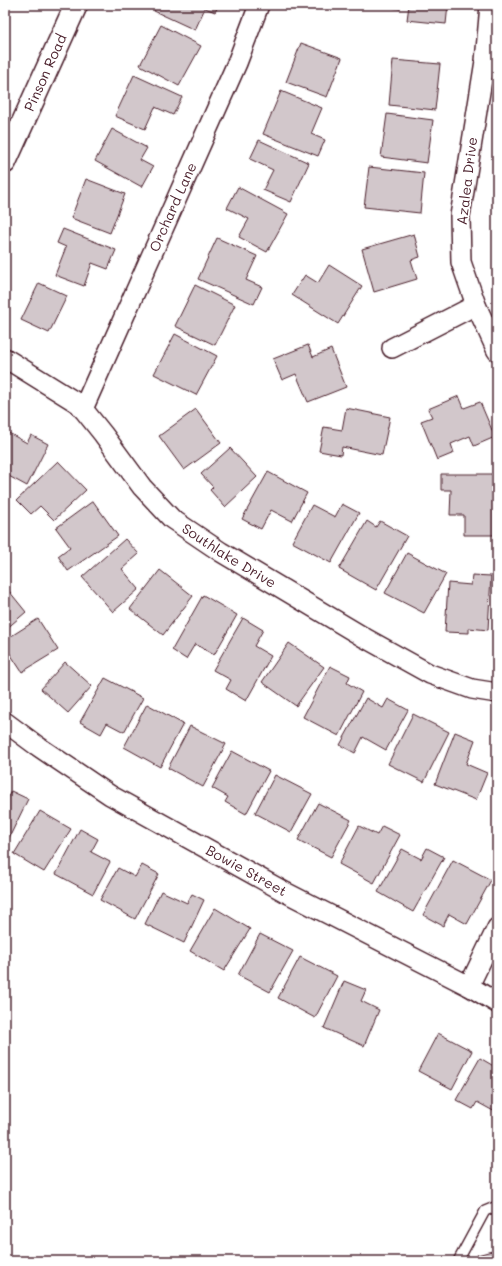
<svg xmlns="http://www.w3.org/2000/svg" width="502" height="1266" viewBox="0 0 502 1266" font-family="Mali,sans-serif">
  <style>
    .building { fill: #d2c7cb; stroke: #4a1f2b }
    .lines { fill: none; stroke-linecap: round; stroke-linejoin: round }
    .lane-casing { stroke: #4a1f2b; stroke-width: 12 }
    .street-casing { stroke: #4a1f2b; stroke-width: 22 }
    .secondary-casing { stroke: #4a1f2b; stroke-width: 25 }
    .lane { stroke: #fff; stroke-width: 9 }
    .street { stroke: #fff; stroke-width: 19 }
    .secondary { stroke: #fff; stroke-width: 22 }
    .labels { text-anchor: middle; stroke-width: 3.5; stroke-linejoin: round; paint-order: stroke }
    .street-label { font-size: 14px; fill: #4a1f2b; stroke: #fff }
  </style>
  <rect width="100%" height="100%" fill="#fff"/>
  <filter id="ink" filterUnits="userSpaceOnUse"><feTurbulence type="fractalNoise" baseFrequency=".025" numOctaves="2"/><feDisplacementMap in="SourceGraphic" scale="8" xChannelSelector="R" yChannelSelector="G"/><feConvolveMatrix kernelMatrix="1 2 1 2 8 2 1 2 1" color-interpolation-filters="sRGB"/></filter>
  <g filter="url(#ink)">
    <path class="building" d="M157,5H219L215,12L205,8L195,30L154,11Z
      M382,5H400V9Z
      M409,5H448L446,24L407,20Z
      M161,25L201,46L179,86L140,65Z
      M301,43L342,58L327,97L286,82Z
      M393,60L440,64L435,110L389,105Z
      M134,75L182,97L173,115L155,107L145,129L115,116Z
      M281,91L322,108L311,134L325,140L318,156L263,134Z
      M387,114L433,120L427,163L381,157Z
      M112,129L147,148L140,160L153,167L142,187L95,161Z
      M259,140L309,163L291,202L263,190L273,170L250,159Z
      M369,167L424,173L420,213L364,207Z
      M86,179L125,194L110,233L71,218Z
      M238,187L288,214L267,252L239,237L249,219L227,208Z
      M63,229L116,250L108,269L92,263L84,286L55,275L66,247L57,243Z
      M414,234L420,257L411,260L417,279L374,292L362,249Z
      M217,238L257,256L246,280L262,287L254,304L198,279Z
      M329,265L362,286L338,324L292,295L305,275L318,283Z
      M39,283L67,296L49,333L21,320Z
      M195,285L235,305L215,345L175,326Z
      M175,334L217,356L196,395L154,374Z
      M308,345L313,357L331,349L346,387L308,402L296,374L282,380L273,359Z
      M459,396L464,408L480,402L495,437L474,446L470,436L451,444L454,453L437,460L421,421L432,417L428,409Z
      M346,408L390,417L382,455L342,447L341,455L319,451L324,427L342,430Z
      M196,409L221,443L184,470L159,436Z
      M7,432L27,443L31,435L48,444L27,486L5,474V435Z
      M230,448L257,477L225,507L210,490L213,487L201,474Z
      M58,461L86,490L54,520L40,506L31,514L17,500Z
      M268,472L307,493L292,521L271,510L261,529L242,519Z
      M441,474H494V535H464V515H450L451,490H441Z
      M93,501L118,536L68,571L58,556L70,547L56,528Z
      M342,504L359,513L331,563L292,542L312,505L335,517Z
      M367,521L376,527L380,521L407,536L376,590L339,569Z
      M125,539L139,554L122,569L139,589L113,612L82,577Z
      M407,553L446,574L424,613L385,593Z
      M160,570L193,596L163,635L130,609Z
      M472,575L491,576L488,630L469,628V633L445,632L448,583L471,585Z
      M5,586L26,612L5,630Z
      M203,595L237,615L214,655L195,644L186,659L172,650Z
      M243,618L263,630L254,646L271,656L246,701L226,689L231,680L213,670Z
      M38,619L58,650L22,672L5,646V640Z
      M289,643L324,667L296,706L262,682Z
      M65,662L92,686L68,713L41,689Z
      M330,666L350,676L347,683L362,692L339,736L303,717Z
      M105,678L143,698L124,732L107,723L101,734L80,722Z
      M366,698L383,708L388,699L408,710L386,750L363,737L355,753L340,745Z
      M147,704L183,724L160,767L124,747Z
      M413,714L449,732L424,782L388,764Z
      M190,726L226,744L203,787L168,768Z
      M455,732L475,740L466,764L487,773L476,800L435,784Z
      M232,751L269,771L246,814L225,802L228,797L212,788Z
      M275,775L312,794L291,832L255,813Z
      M11,791L28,799L8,840L5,838V800L6,801Z
      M318,803L351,820L331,857L298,840Z
      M40,811L71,829L44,872L14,854Z
      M359,826L377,835L382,826L400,835L374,883L339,864Z
      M80,829L98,839L91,852L110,862L93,894L56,874Z
      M427,848L444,857L413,912L378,892L402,849L421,859Z
      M453,860L491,880L467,924L449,914L443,926L423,915Z
      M142,865L159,874L135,919L100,900L118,868L135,877Z
      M161,891L187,903L192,894L204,900L184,943L145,924Z
      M215,908L250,929L224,971L190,951Z
      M260,934L293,951L270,992L238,975Z
      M300,957L337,976L315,1018L278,998Z
      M344,981L366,990L361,1001L379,1010L364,1046L324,1028Z
      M438,1033L472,1051L452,1089L418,1071Z
      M480,1058L497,1068V1113L477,1102L473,1109L456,1100Z
      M492,1251L495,1261H478L477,1255Z"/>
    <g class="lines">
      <defs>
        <path id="lane" d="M458,1261L485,1211L497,1206"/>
        <g id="street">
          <path d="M490,5L485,61L460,216L461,262L476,305L497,351"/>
          <path d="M392,348L476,305"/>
          <path id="s1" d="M5,358L79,404L103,434L142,487L172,519L221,552L365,638L430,674L472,689L497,693"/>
          <path id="s2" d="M83,409L237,63L259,5"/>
          <path id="s3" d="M5,722L36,745L110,795L285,892L469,986L497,1003"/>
          <path d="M469,986L497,928"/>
        </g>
        <g id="secondary">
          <path id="s4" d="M5,162L76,5"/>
        </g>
      </defs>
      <use href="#lane" class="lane-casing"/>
      <use href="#street" class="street-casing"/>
      <use href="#secondary" class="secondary-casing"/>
      <use href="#lane" class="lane"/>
      <use href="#street" class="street"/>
      <use href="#secondary" class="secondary"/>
    </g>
  </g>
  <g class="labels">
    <g class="street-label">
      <text dy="5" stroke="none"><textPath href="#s4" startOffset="98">Pinson Road</textPath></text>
      <text transform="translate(467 181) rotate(-83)" y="5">Azalea Drive</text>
      <text dy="5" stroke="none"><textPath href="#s2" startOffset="221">Orchard Lane</textPath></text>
      <text dy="5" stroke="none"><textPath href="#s1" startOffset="303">Southlake Drive</textPath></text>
      <text dy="5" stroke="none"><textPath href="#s3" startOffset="284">Bowie Street</textPath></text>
    </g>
  </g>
  <rect width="502" height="1266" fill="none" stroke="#fff" stroke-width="20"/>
  <rect x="10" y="10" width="482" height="1246" fill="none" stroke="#4a1f2b" stroke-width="1.5" filter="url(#ink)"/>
</svg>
